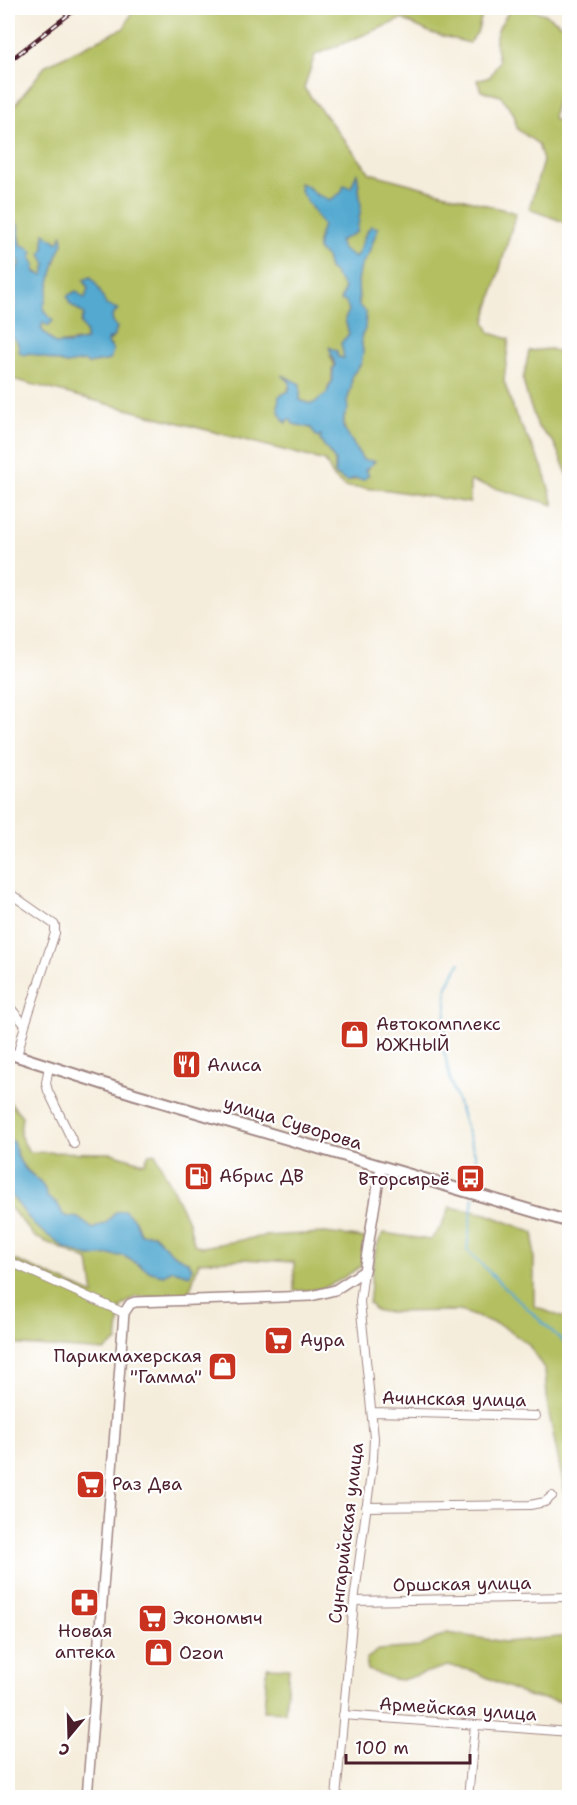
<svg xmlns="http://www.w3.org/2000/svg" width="577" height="1805" viewBox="0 0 577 1805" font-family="'Shantell Sans',sans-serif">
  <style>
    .green { fill: #b3bf61; stroke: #7e6f46; stroke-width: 1.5; fill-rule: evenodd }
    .water { fill: #53a9d0; stroke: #4e647e; stroke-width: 1.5 }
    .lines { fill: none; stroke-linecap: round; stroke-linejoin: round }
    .stream { stroke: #53a9d0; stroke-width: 2 }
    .minor-casing { stroke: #a08683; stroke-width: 10 }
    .tertiary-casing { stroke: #a08683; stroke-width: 12 }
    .secondary-casing { stroke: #a08683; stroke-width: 14 }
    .minor { stroke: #fff; stroke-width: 8 }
    .tertiary { stroke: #fff; stroke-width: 9 }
    .secondary { stroke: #fff; stroke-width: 10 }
    .rail-casing { stroke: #4a1f2b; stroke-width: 4.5 }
    .rail { stroke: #fff; stroke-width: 2; stroke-dasharray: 7; stroke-linecap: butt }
    .labels { text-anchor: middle; stroke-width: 4.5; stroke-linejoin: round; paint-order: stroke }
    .poi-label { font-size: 18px; fill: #4a1f2b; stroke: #fff; text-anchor: start }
    .street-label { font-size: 18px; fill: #4a1f2b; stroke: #fff }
  </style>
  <rect width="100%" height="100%" fill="#fff"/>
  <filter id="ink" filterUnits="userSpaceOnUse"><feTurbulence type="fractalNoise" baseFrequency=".0167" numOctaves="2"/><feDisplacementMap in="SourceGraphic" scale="12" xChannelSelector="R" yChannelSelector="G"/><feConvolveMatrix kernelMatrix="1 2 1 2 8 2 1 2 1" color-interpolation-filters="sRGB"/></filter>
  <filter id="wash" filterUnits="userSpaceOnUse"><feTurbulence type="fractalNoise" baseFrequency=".008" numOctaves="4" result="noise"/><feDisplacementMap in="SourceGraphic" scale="24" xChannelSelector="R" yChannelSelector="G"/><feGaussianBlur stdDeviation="1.35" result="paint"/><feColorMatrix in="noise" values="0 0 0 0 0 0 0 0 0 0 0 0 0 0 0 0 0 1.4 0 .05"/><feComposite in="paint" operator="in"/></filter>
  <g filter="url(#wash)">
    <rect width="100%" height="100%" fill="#f5eddb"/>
    <path class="green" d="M134,8H484L477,33L469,43L431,33L402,19L315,55L304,88L370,173L516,213L485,321L490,333L509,339L504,381L515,414L542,466L554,505L470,481V503L389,490L345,487L334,478L325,461L8,378V335L15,339L24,355L29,353L66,364L84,361L88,364L110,360L111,346L108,343L109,335L111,340L115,334L117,327L113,323L112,316L117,309L106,306L98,287L84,280L88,288L85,300L70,304L84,314L81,324L86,332V340L55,344L41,329L47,313L43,309C45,294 56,255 63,243L61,236L59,243L44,234V248L41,254L46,264L44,274L42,275C25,267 20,242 18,225L14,254L20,262L15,273L8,275V114L46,65L124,28ZM357,174C362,199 359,207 357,232L339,241L342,249L355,258L360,251L366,232L378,228L369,252L361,265L358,280L359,306L365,329L361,337L363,352L361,364L352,375L351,388L347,401V409L344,417L345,433L364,461L374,462L365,471L368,475L347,482L335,474V460L320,440L321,434L317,437L311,428L291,420L284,421L282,416L290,382L284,376L299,384L300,400C316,408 315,401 327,393L328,387L332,381V369L335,366L330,356L345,359L341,343L349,334L345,319L349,311C343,294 348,278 329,269L326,257L318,250V241L323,225L307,186L315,194L330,200L351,188Z
      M527,8L545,14L569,29C570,42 573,61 569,73C562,91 555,99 553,119L569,125V224L529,209L543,161L538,144L517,129L514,114L501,96L481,91L477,80L490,77L499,61C492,37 496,30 510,10Z
      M550,349L569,355V478L554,443L538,427L528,399L523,380L529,351Z
      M8,1100L22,1116L20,1135L29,1152L112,1153L144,1163L149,1154L155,1153L189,1223L194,1244L202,1247L264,1236L325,1233L365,1238L361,1266C338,1282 323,1293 294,1290V1262L243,1259L199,1262L188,1296L135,1297L121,1307L117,1341L104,1351L8,1344V1257L94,1295L89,1261L35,1237L8,1205V1191L34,1225L89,1257L111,1255L124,1256L151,1272L163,1275L173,1270L189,1275L187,1261L173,1254L153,1234H140L135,1220L116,1212L106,1223L93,1229L78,1218L64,1216L57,1203L47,1197C43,1176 30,1177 21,1163C16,1155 17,1144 8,1139Z
      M450,1207L487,1214L534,1233V1306L569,1320V1512L548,1409L545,1370L528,1344L502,1326L460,1311L383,1312L375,1310L369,1303C372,1284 371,1247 384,1233L430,1240L441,1227Z
      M447,1633L505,1642L569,1636V1703L527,1696L471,1670L447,1666L402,1680L393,1679L368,1670L366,1659L379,1650L419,1647Z
      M267,1667L289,1668L285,1712L264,1711Z"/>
    <path class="water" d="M357,172L361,207L357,232L339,241L342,249L355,258C362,248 363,235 371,226L378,228L369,252L361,266L358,280L359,306L366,312L365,329L361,337L363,352L361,364L352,375L351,388L347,401L348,409L344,417L343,427L363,460L375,461L365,470L369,475L363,480L355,478L347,482L335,474V460L320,440L321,435L317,437L311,428L293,424L291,420H287L286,423C278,413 277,409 279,396L289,391L290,382L282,375L300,384V400C316,408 315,401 327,393C328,387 330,387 332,382C334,376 331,371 335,365L329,347L337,351L338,357L344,358L341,343L349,334L345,319L349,311L346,302L340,300C347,288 344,286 336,276C334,273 332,271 329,269L326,257L318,250V241L323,225L301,192L299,183L307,186L315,194L330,200L341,193L344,185L351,188Z
      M13,219L18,225L20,245L27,247L33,252L31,258L35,264V272L42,275L44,274L46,264L41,254L44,248V233L58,243L62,235L63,243L56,259L43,309L53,321L48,326L43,322L41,329L55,344H69L86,340V332L81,324L84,314L70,304L67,296L76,291L85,299L88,288L84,280L91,277L98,287L106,305L118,309L112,316L113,323L117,327L115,334L110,340L109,337L108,343L113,350L110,360L88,364L84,361L66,364L29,353L24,355L19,352C21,343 14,338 8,335V312H13C17,302 15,297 8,289V275L15,273L20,262L14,254C14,241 8,232 13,219Z
      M8,1139L13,1142C16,1150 17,1159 23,1166C32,1178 43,1178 47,1197L57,1203L64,1216L78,1218L93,1229L106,1223L116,1212L124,1210L135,1220L140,1234H153L173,1254L187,1261L192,1268L190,1275L173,1270L163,1275L151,1272L124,1256L111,1255L89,1257L65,1248L34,1225L8,1191Z"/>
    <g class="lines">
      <path class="stream" d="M460,963L447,986L444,1051L451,1082L476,1157L473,1188
        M473,1197L467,1250L503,1286L570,1348"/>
    </g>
  </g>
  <g filter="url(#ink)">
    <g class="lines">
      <defs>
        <path id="minor" d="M8,892L55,925V933L25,1025L17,1056
          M8,1005L25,1025
          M49,1066L46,1083L48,1091L74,1144
          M8,1261L124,1313
          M372,1412L536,1416
          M366,1507L530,1505L545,1502L552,1496
          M354,1601L570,1597
          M343,1715L570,1732
          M336,1798L354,1601L373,1459L374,1438L360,1302L364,1271
          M468,1798L475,1725"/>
        <path id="tertiary" d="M87,1798L124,1313L130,1304L135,1302L311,1296L335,1290L364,1271L381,1167"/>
        <path id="secondary" d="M8,1053L135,1094L570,1222"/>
      </defs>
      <use href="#minor" class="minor-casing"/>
      <use href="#tertiary" class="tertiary-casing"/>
      <use href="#secondary" class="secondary-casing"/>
      <use href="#minor" class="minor"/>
      <use href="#tertiary" class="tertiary"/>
      <use href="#secondary" class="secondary"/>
      <defs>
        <path id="rail" d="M8,62L77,8"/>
      </defs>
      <use href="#rail" class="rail-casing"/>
      <use href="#rail" class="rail"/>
    </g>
  </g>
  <defs>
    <symbol id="shop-square" viewBox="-11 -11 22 22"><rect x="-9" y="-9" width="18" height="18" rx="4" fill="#c8321e" stroke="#fff"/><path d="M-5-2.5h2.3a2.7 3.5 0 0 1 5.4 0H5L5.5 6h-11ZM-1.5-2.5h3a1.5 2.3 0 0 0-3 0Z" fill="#fff"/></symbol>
    <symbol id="restaurant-square" viewBox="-11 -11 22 22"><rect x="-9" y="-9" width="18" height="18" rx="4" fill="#c8321e" stroke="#fff"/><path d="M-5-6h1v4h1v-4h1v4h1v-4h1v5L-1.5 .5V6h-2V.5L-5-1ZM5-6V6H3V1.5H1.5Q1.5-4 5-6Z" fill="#fff"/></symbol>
    <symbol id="fuel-square" viewBox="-11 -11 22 22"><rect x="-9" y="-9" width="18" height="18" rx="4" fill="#c8321e" stroke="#fff"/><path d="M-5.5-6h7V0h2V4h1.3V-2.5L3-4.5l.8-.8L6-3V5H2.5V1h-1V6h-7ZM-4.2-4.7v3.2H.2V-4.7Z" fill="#fff"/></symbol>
    <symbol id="bus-square" viewBox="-11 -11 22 22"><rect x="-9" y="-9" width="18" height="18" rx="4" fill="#c8321e" stroke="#fff"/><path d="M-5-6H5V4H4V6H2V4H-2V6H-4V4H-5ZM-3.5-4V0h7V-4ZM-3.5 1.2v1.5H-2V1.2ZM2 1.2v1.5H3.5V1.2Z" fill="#fff"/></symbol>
    <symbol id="supermarket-square" viewBox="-11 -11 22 22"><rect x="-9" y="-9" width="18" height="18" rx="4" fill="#c8321e" stroke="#fff"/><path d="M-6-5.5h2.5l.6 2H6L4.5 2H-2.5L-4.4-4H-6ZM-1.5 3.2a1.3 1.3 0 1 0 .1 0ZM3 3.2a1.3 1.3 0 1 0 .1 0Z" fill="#fff"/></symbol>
    <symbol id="pharmacy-square" viewBox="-11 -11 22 22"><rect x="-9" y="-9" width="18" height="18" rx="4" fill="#c8321e" stroke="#fff"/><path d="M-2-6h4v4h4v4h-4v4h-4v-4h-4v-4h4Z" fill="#fff"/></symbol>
  </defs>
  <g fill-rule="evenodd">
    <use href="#shop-square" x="338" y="1018" width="33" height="33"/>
    <use href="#restaurant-square" x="170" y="1048" width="33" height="33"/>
    <use href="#fuel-square" x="182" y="1160" width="33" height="33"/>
    <use href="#bus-square" x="454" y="1162" width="33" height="33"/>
    <use href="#supermarket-square" x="262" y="1324" width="33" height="33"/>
    <use href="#shop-square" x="206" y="1350" width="33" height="33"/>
    <use href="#supermarket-square" x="74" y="1468" width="33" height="33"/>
    <use href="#pharmacy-square" x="68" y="1586" width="33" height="33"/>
    <use href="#supermarket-square" x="136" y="1602" width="33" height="33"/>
    <use href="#shop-square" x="142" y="1636" width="33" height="33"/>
  </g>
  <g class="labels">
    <g class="poi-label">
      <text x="376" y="1030">Автокомплекс<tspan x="376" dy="21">ЮЖНЫЙ</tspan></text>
      <text x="207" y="1071">Алиса</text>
      <text x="219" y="1182">Абрис ДВ</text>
      <text x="450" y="1185" text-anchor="end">Вторсырьё</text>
      <text x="300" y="1346">Аура</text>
      <text x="202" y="1362" text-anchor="end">Парикмахерская<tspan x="202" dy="21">"Гамма"</tspan></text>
      <text x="112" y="1490">Раз Два</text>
      <text x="173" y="1624">Экономыч</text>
      <text x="85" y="1637" text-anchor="middle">Новая<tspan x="85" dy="21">аптека</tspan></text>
      <text x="179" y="1659">Ozon</text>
    </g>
    <g class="street-label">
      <text transform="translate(293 1123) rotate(17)" y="6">улица Суворова</text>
      <text transform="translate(454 1399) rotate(1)" y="6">Ачинская улица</text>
      <text transform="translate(346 1533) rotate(-83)" y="6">Сунгарийская улица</text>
      <text transform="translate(462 1584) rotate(-1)" y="6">Оршская улица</text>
      <text transform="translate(458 1709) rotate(4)" y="6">Армейская улица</text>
    </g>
  </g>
  <rect width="577" height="1805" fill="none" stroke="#fff" stroke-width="30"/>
  <g transform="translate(69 1736) rotate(199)" stroke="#ffffff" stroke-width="4.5" paint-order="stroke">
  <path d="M0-4.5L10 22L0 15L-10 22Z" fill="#4a1f2b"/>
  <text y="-9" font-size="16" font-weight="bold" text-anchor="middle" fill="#4a1f2b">С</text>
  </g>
  <path d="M346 1754v9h124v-9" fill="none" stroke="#4a1f2b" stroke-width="3"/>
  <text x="355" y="1754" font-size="18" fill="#4a1f2b" stroke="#ffffff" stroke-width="4.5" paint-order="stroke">100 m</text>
</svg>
